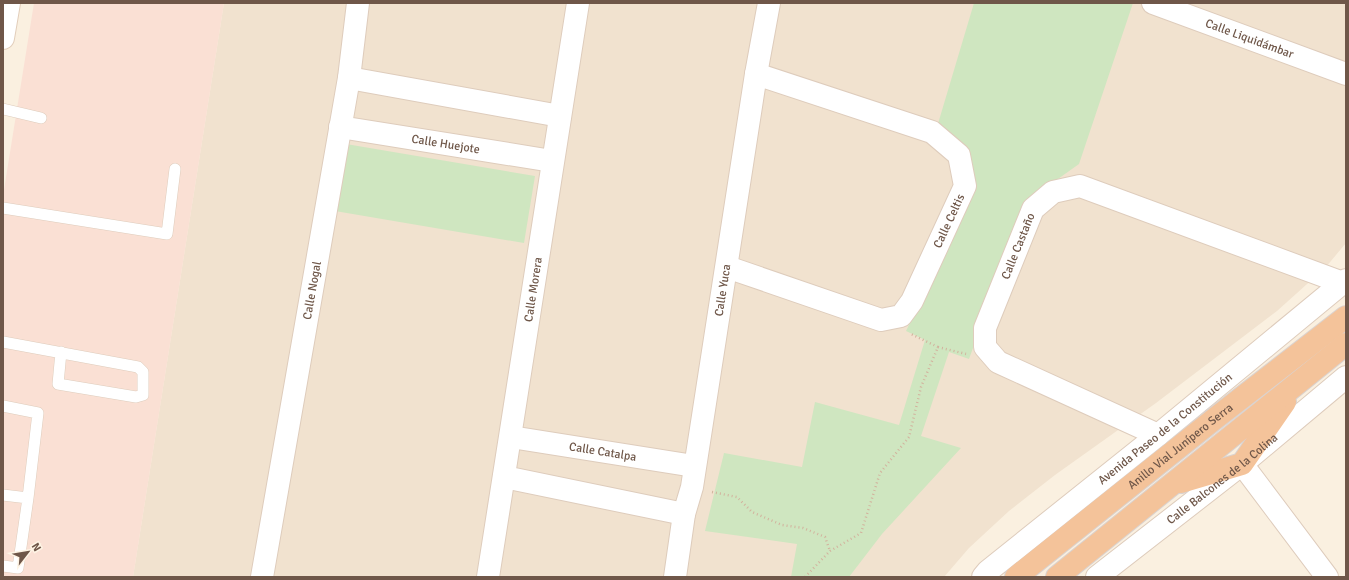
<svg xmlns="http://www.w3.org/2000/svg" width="1349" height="580" viewBox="0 0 1349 580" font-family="Signika,sans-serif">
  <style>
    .residential { fill: #f1e2cf }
    .commercial { fill: #fae0d4 }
    .green { fill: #cfe6c0 }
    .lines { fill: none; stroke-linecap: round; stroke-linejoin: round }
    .service-casing { stroke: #deccbc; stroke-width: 12 }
    .minor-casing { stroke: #deccbc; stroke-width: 24 }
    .tertiary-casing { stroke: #deccbc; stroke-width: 24 }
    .secondary-casing { stroke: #e2cebb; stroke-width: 24 }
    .trunk-casing { stroke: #dad3d0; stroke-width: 24 }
    .path { stroke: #d2b29d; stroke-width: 2.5; stroke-dasharray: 1 3; stroke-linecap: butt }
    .service { stroke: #fff; stroke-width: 11 }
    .minor { stroke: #fff; stroke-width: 22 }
    .tertiary { stroke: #fff; stroke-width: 22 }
    .secondary { stroke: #fff; stroke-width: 22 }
    .trunk { stroke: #f4c39a; stroke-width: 22 }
    .labels { text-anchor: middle; stroke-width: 3; stroke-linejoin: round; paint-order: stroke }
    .street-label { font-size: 12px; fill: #6f5749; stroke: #fef4e5 }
  </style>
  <rect width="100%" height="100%" fill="#faf0e0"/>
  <path class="residential" d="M224,3H1346V243L1326,267L1277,311L1156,403L1055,475L1009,511L969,548L944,577H133Z"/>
  <path class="commercial" d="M34,3H224L133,577H3V196Z"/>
  <path class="green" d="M974,3H1133L1079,164L1027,201L969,359L949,352L921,436L961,448L882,534L849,577H791L797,544L705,531L724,453L802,467L815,402L899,425L925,340L906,331L922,298L967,186L937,127Z
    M346,144L535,176L524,243L335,211Z"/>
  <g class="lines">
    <defs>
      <path id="service" d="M3,109L41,118
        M3,208L167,234L175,169
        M3,342L138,367L143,372V395L136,397L58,384L61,352
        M3,406L38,413L28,498L3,495
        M3,566L18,568L28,498"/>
      <g id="minor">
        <path id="s1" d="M1153,3L1346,74"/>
        <path d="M349,78L560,116"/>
        <path id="s2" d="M340,127L552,161"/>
        <path id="s3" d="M727,267L881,320L901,316L912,301L965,186L959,155L932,132L756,74"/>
        <path id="s4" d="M1158,435L998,362L985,347V328L1033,209L1053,192L1080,186L1343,283"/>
        <path id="s5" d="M511,437L694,466"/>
        <path d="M1242,464L1327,577"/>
        <path d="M504,477L684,514"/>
        <path id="s6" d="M262,577L349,78L358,3"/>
        <path id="s7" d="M488,577C519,386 547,194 578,3"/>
        <path id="s8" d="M675,577L684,514L692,487L756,74L769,3"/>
      </g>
      <g id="tertiary">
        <path id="s9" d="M983,577L988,571L1158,435L1346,280"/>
        <path id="s10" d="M1097,577L1242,464L1346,377"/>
      </g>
      <path id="secondary" d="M3,38L9,3"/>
      <g id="trunk">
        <path d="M1181,482L1242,464L1285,402"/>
        <path id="s11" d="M1016,577L1213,420L1346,317"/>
        <path d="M1057,577L1346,344"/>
      </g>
    </defs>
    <use href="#service" class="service-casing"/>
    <use href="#minor" class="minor-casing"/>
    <use href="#tertiary" class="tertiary-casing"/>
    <use href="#secondary" class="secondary-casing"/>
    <use href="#trunk" class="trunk-casing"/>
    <path class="path" d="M938,347L966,354
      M712,492L737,497L752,512L782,525L803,528L825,537L830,551
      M805,577L830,551L861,533L880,473L909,437L921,387L938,347L911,334"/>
    <use href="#service" class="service"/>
    <use href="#minor" class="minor"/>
    <use href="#tertiary" class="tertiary"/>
    <use href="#secondary" class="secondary"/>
    <use href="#trunk" class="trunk"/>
  </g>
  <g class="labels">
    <g class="street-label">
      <text dy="4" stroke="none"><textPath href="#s1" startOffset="103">Calle Liquidámbar</textPath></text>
      <text dy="4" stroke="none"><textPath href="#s2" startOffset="107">Calle Huejote</textPath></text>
      <text dy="4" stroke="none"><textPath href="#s3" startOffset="290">Calle Celtis</textPath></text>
      <text dy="4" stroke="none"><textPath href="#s4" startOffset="303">Calle Castaño</textPath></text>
      <text dy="4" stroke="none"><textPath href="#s6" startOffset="291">Calle Nogal</textPath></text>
      <text dy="4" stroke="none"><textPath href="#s7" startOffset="291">Calle Morera</textPath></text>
      <text dy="4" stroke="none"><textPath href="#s8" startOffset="291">Calle Yuca</textPath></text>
      <text dy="4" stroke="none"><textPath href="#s9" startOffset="235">Avenida Paseo de la Constitución</textPath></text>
      <text dy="4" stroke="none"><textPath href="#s11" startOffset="210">Anillo Vial Junípero Serra</textPath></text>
      <text dy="4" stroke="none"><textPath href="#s5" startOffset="93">Calle Catalpa</textPath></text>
      <text dy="4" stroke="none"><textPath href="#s10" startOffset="159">Calle Balcones de la Colina</textPath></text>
    </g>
  </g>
  <rect width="1349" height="580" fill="none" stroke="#6f5749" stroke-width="8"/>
  <g transform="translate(28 552) rotate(59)" stroke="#fef4e5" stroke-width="3" paint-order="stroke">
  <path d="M0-3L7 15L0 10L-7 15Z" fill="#6f5749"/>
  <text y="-6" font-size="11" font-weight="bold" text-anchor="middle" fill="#6f5749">N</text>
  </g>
</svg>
